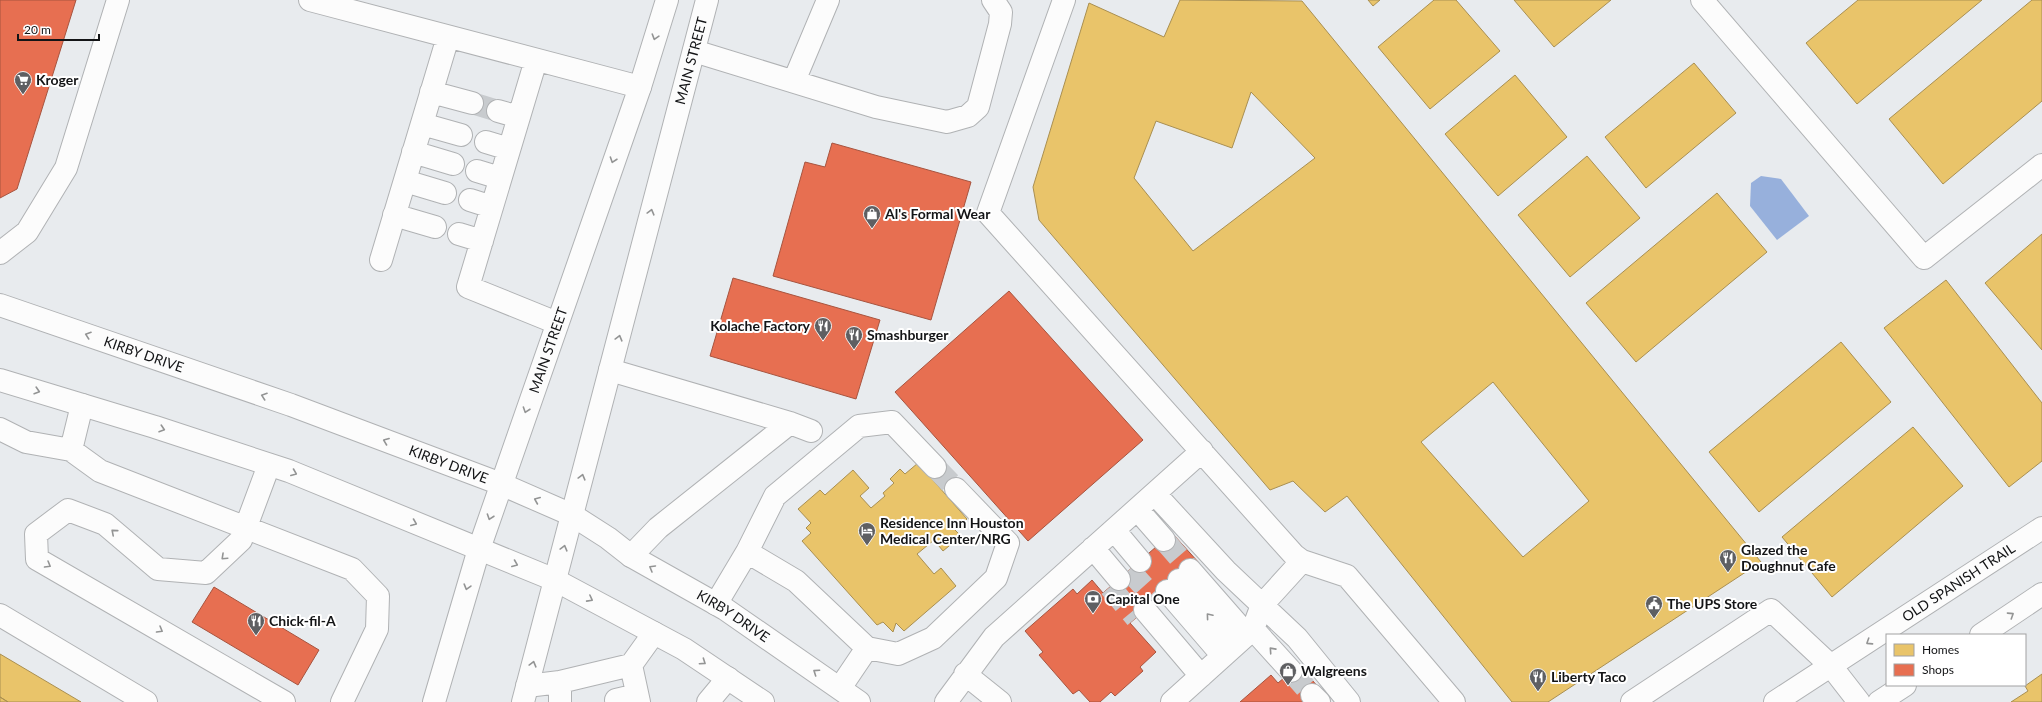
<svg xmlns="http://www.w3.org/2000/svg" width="2042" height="702" viewBox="0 0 2042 702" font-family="Lato,sans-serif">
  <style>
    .water { fill: #97b0dc }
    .homes { fill: #e9c46a; stroke: #a98f51; fill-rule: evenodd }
    .shops { fill: #e76f51; stroke: #a7543f }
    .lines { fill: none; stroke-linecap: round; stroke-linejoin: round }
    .minor-tunnel { stroke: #c8cbce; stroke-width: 22; stroke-dasharray: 22 11; stroke-linecap: butt }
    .minor-casing { stroke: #b0b2b4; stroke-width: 24 }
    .major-casing { stroke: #b0b2b4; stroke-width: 24 }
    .minor { stroke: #fcfcfc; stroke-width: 22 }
    .major { stroke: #fcfcfc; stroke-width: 22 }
    .oneway { stroke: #939494 }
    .labels { text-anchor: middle; stroke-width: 4; stroke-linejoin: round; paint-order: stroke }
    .street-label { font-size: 14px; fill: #131416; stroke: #fff }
    .poi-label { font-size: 14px; font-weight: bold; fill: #131416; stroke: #fff; text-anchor: start }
  </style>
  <rect width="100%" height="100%" fill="#e8ebee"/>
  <path class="water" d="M1761,176L1781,179L1809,216L1777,240L1750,206L1751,183Z"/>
  <path class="homes" d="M1180,0L1302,1L1761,562L1548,702H1512L1347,496L1325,512L1293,481L1270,490L1039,220L1033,187L1089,3L1164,37ZM1251,92L1315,158L1193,251L1134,178L1156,121L1232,148ZM1493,382L1589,501L1523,557L1421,442Z
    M1368,0H1380L1373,6Z
    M1434,0H1456L1500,51L1430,109L1378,47Z
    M1514,0H1611L1554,47Z
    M1858,0H1982L1857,104L1806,43Z
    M2032,0H2042V101L1943,184L1889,119Z
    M1694,63L1736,113L1646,188L1605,137Z
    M1515,75L1567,137L1498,196L1445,134Z
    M1587,156L1640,218L1570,277L1518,215Z
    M1717,193L1767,252L1636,362L1586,303Z
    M2042,234V350L1985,283Z
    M1946,280L2042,403V461L2009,487L1884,328Z
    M1841,342L1891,402L1759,512L1709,452Z
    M1913,427L1963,486L1832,597L1782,537Z
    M918,463L967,519L955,530L961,536L943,551L934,540L917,554L934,574L941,568L956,586L904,631L896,623L893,632L883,622L877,625L802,541L811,533L806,528L811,523L798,509L820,490L825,495L853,470L869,488L860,496L871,508L885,496L883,493L894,483L890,479L900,469L905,474Z
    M0,654L81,702H8L0,697Z
    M2042,674V702H2011L2028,691L2025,686Z
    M0,697L8,702H0Z"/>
  <path class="shops" d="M0,0H76L17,189L0,198Z
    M832,143L971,182L931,320L773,276L805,162L825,167Z
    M733,278L880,320L856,399L710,356Z
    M1009,291L1143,440L1028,541L895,392Z
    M1172,533L1199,563L1130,623L1156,652L1140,667L1143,671L1115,696L1111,692L1100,702H1090L1079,690L1073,694L1039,655L1043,652L1025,631L1073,589L1077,594L1092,580L1103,593Z
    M214,587L319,650L298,685L192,622Z
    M1299,665L1319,688L1303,702H1240L1271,675L1278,683Z"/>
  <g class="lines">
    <path class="minor-tunnel" d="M472,103L498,111
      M935,467L956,489
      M1164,540L1190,570
      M1129,570L1156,600
      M1110,587L1136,618
      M1291,671L1312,695"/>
    <defs>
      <path id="minor" d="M310,0L640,87
        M1064,0L988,213L1294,555L1302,561L1347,576L1454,702
        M1702,0L1924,258L2042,165
        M694,51L876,107L947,122L968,116L978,107L1000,24L1001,12L993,0
        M536,60L468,287L557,323
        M794,81L828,0
        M431,92L472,103
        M498,111L519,117
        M422,124L461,135
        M486,142L509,149
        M413,152L453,164
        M477,171L500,178
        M405,181L445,193
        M470,200L492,207
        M394,215L435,227
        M459,234L482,241
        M0,253L27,232L66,168L118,0
        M381,260L448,37
        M610,370L790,423L811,431
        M0,429L26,442L71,450L100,471L352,569L378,596L377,629L342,702
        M71,450L82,405
        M269,465L241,540L206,573L158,569L105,524L68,510L36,534L37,559L284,702
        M1155,494L1226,571L1297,638L1349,702
        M1137,509L1164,540
        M1114,530L1140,561
        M1093,548L1119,579
        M747,552L775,496L859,426L892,422L935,467
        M631,556L658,528L790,423
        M1190,570L1246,634
        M1179,580L1234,646
        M1167,591L1223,656
        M716,604L747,552L796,581L867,648L840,688
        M1145,610L1201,676
        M0,615L146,702
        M1253,629L1291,671
        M867,648L898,654L933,638L996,578L1008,543L956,489
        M631,665L639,702
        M965,674L1000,702
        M560,682L631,665L654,633
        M527,686L560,682V702
        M1312,695L1319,702
        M616,700L637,695
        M708,702L728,678
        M946,702L994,637L1202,451
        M1172,702L1253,629L1262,605L1302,561
        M1632,702L1771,610L1831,666"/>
      <g id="major">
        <path id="s1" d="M0,305L291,405L501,484L572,515L608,538L631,556L725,609L859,702"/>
        <path d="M0,380L155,427L289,471L555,580L684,649L763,702"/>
        <path d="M1981,635L2042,594"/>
        <path d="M1831,666L1859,702"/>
        <path id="s2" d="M434,702L479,549L640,87L667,0"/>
        <path id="s3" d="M523,702L707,0"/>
        <path id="s4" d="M1775,702L2042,528"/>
        <path d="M1879,702L1905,685"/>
      </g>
    </defs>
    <use href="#minor" class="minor-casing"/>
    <use href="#major" class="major-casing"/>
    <use href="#minor" class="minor"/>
    <use href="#major" class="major"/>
  </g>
  <defs><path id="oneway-chevron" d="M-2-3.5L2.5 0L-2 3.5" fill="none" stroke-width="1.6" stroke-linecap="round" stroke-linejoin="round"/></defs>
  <g class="oneway">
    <use href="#oneway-chevron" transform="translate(655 37) rotate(107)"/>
    <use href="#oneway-chevron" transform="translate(613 160) rotate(109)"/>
    <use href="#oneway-chevron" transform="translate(651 212) rotate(-75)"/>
    <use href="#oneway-chevron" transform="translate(88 335) rotate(-161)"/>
    <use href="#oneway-chevron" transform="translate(619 338) rotate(-75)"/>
    <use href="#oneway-chevron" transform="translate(37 391) rotate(17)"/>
    <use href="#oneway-chevron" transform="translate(264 396) rotate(-161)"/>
    <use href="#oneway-chevron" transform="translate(526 410) rotate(109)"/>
    <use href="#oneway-chevron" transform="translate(162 429) rotate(18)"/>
    <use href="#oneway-chevron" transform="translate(386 441) rotate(-159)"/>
    <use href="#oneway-chevron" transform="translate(294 473) rotate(22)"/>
    <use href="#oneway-chevron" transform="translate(582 477) rotate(-75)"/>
    <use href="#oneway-chevron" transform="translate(537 500) rotate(-157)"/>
    <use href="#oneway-chevron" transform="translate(490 517) rotate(109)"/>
    <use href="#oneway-chevron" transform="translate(414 523) rotate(22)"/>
    <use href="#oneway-chevron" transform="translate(114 532) rotate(-139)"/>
    <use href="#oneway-chevron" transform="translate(564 548) rotate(-75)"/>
    <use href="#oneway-chevron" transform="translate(224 557) rotate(137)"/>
    <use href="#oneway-chevron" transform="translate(515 564) rotate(22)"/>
    <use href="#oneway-chevron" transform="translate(48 565) rotate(30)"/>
    <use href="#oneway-chevron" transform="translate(652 568) rotate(-150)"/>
    <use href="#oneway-chevron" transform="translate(467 587) rotate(106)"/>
    <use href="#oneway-chevron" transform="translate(590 599) rotate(28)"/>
    <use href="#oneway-chevron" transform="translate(2011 615) rotate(-33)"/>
    <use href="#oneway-chevron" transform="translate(1209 616) rotate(-130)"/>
    <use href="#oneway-chevron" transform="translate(160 630) rotate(30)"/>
    <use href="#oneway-chevron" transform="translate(1869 642) rotate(147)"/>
    <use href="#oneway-chevron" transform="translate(1272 650) rotate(-132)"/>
    <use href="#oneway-chevron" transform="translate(703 662) rotate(34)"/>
    <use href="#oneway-chevron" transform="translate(533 664) rotate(-75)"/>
    <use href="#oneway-chevron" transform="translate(816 672) rotate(-146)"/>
  </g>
  <defs>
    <symbol id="supermarket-pin" viewBox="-11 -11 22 30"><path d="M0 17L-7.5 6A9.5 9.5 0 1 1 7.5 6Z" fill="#5e5f62" stroke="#fff"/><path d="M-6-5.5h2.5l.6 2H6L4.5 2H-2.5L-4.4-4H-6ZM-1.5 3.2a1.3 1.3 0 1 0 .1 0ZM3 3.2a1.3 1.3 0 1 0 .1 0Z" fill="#fff"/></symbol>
    <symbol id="shop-pin" viewBox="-11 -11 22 30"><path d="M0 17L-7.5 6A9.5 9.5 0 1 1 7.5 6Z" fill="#5e5f62" stroke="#fff"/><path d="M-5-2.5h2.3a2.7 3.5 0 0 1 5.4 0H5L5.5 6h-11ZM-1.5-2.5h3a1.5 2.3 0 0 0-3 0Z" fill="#fff"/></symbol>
    <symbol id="restaurant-pin" viewBox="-11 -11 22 30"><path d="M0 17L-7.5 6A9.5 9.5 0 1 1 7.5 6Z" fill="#5e5f62" stroke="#fff"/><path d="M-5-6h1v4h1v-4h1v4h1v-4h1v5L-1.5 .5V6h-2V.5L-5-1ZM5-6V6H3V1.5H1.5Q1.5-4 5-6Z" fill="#fff"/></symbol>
    <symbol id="hotel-pin" viewBox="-11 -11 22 30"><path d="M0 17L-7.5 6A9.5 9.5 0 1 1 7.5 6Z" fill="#5e5f62" stroke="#fff"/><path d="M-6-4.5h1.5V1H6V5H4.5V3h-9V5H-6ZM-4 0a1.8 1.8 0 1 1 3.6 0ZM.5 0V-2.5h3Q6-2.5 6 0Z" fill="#fff"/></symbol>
    <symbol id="bank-pin" viewBox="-11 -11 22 30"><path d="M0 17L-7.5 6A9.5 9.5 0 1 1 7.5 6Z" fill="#5e5f62" stroke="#fff"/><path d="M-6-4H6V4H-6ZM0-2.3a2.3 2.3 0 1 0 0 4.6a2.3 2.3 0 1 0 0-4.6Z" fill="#fff"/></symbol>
    <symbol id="civic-pin" viewBox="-11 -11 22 30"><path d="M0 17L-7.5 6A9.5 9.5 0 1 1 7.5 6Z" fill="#5e5f62" stroke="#fff"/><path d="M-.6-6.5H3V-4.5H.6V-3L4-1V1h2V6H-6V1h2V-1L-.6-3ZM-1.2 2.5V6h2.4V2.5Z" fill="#fff"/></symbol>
  </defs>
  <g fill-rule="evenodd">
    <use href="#supermarket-pin" x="13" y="70" width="20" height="27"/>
    <use href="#shop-pin" x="862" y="204" width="20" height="27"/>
    <use href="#restaurant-pin" x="813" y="316" width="20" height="27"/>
    <use href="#restaurant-pin" x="844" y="325" width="20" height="27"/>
    <use href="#hotel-pin" x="857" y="521" width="20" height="27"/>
    <use href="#restaurant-pin" x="1718" y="548" width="20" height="27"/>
    <use href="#bank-pin" x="1083" y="589" width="20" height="27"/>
    <use href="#civic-pin" x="1644" y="594" width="20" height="27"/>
    <use href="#restaurant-pin" x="246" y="611" width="20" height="27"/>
    <use href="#shop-pin" x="1278" y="661" width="20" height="27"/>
    <use href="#restaurant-pin" x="1528" y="667" width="20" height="27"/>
  </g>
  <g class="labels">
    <g class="street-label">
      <text dy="5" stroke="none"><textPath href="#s3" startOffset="663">MAIN STREET</textPath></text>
      <text dy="5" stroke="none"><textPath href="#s2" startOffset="370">MAIN STREET</textPath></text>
      <text dy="5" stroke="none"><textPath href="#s1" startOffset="152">KIRBY DRIVE</textPath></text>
      <text dy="5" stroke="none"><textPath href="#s1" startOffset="476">KIRBY DRIVE</textPath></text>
      <text dy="5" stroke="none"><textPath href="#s4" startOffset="219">OLD SPANISH TRAIL</textPath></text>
      <text dy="5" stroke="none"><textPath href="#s1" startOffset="800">KIRBY DRIVE</textPath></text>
    </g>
    <g class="poi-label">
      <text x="36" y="85">Kroger</text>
      <text x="885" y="219">Al's Formal Wear</text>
      <text x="810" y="331" text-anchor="end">Kolache Factory</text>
      <text x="867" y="340">Smashburger</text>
      <text x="880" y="528">Residence Inn Houston<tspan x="880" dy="16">Medical Center/NRG</tspan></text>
      <text x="1741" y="555">Glazed the<tspan x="1741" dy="16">Doughnut Cafe</tspan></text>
      <text x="1106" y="604">Capital One</text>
      <text x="1667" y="609">The UPS Store</text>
      <text x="269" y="626">Chick-fil-A</text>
      <text x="1301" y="676">Walgreens</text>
      <text x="1551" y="682">Liberty Taco</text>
    </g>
  </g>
  <rect x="1886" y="634" width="140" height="52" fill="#ffffff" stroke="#a1a1a2"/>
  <rect x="1894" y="644" width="20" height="12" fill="#e9c46a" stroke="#a1a1a2"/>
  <text x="1922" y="654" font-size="12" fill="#131416">Homes</text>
  <rect x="1894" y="664" width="20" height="12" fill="#e76f51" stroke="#a1a1a2"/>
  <text x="1922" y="674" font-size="12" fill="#131416">Shops</text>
  <path d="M18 34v6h81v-6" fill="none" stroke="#131416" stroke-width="2"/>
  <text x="24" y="34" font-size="12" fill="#131416" stroke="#ffffff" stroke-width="3" paint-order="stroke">20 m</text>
</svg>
